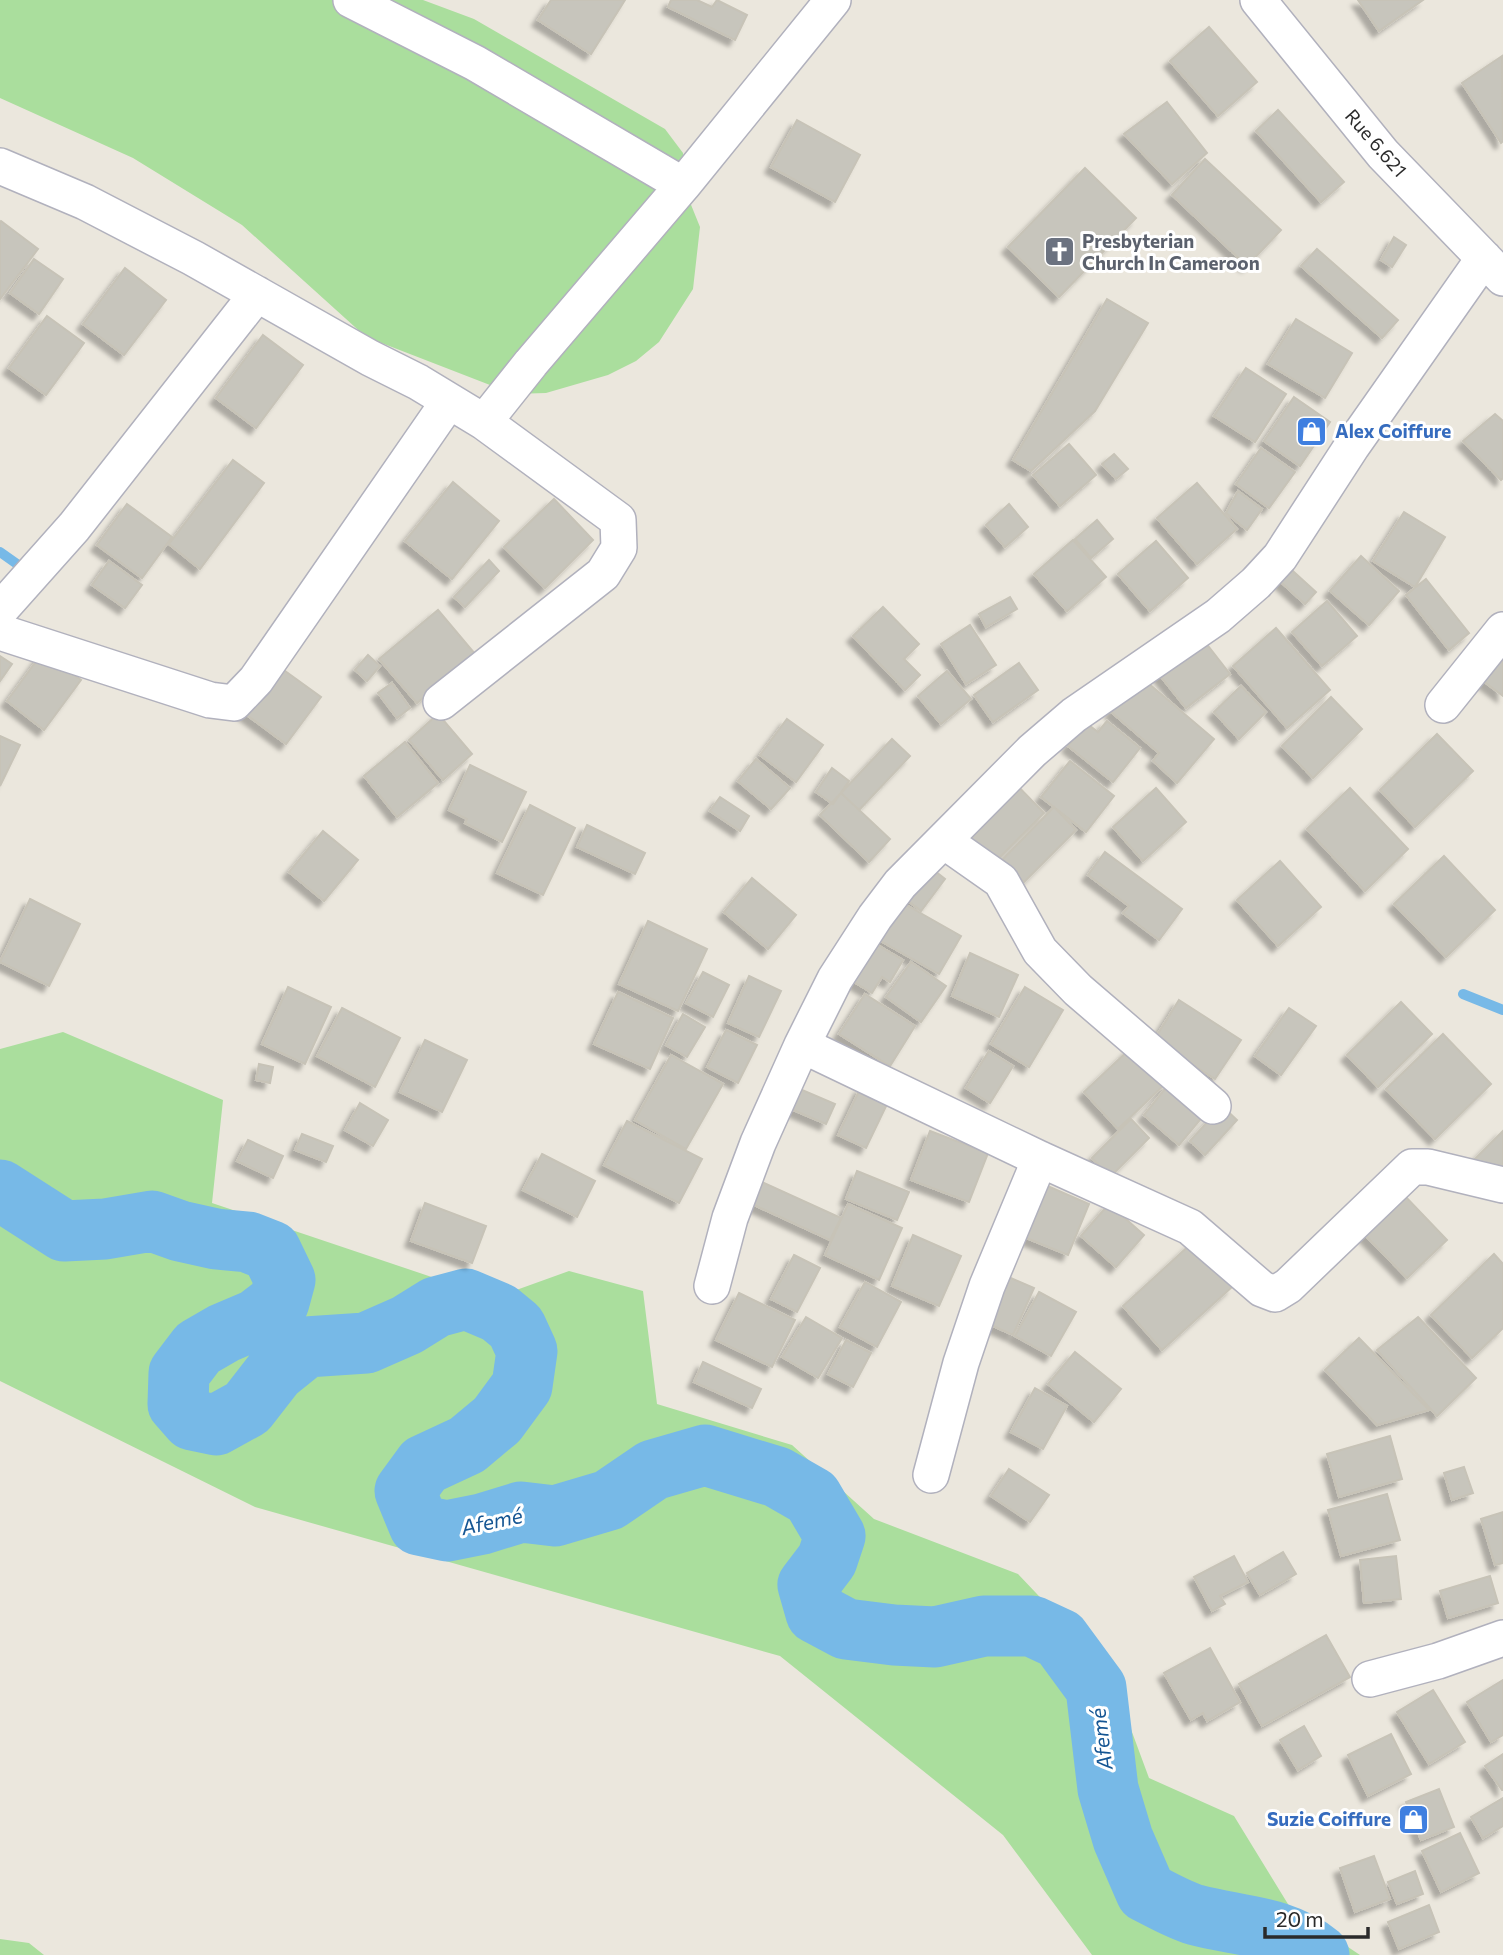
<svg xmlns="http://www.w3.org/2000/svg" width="1503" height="1955" viewBox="0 0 1503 1955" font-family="Commissioner,sans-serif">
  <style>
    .green { fill: #aade9d }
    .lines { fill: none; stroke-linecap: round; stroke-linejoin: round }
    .stream { stroke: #77b9e7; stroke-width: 10 }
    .river { stroke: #77b9e7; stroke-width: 61 }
    .building { fill: #c7c5bc; stroke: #c7c3b7; stroke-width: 2; filter: url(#shadow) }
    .minor-casing { stroke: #b1b1bd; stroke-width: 38 }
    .minor { stroke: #fff; stroke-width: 35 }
    .labels { text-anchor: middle; stroke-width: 6; stroke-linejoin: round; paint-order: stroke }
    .street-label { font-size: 19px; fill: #2a2a2a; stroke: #fff }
    .worship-label { font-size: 19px; font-weight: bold; fill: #5b616d; stroke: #fff; text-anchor: start }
    .shop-label { font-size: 19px; font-weight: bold; fill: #366cbe; stroke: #fff; text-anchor: start }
    .water-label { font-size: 21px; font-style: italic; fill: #165693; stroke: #fff }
  </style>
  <defs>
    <filter id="shadow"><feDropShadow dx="-6" dy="6" stdDeviation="2" flood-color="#0004"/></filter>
  </defs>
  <rect width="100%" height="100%" fill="#ebe7dd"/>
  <path class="green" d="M0,0H423L474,19L665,129L683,153V185L700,227L693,289L659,342L636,361L608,375L546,393L513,394L366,337L242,225L133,158L0,98Z
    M63,1032L223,1100L212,1203L494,1298L569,1271L643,1291L657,1404L792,1445L874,1519L1018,1574L1109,1670L1149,1778L1234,1816L1291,1909L1360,1955H1092L1003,1835L780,1656L255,1507L0,1381V1049Z
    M0,1939L29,1943L44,1955H0Z"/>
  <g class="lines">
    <path class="stream" d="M0,552L17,564
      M1463,994L1503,1010"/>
    <path class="river" d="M0,1190L64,1231L105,1229L152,1221L180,1231L216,1239L248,1242L271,1251L285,1280L279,1302L257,1319L224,1333L198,1348L179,1373L178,1404L192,1420L216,1425L247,1408L275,1372L306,1347L366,1343L407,1325L436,1307L466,1299L499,1313L516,1327L527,1351L522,1386L497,1420L467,1445L424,1465L405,1491L419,1525L447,1531L482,1524L521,1512L555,1516L609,1500L653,1470L705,1455L777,1477L812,1497L835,1536L827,1560L808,1585L816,1613L846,1629L894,1635L935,1637L984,1626H1032L1060,1639L1096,1688L1108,1789L1123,1839L1146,1892C1162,1900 1179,1910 1196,1915C1238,1926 1285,1926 1319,1955"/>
  </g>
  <path class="building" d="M551,0H625L591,54L538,20Z
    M671,0H697L712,7L717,0L747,15L735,40L668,7Z
    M1358,0H1423L1379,31Z
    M1209,27L1257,82L1218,116L1170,61Z
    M1502,56L1503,141L1501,143L1462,83Z
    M1167,102L1207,153L1172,184L1124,134Z
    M1278,110L1344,182L1321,202L1256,131Z
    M797,120L860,155L835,202L771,167Z
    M1205,159L1281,230L1247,266L1172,195Z
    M1085,168L1136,218L1059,297L1008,247Z
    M1,221L38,249L0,299V222Z
    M1394,237L1406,245L1392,267L1381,260Z
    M1317,249L1398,320L1382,338L1301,266Z
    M34,259L63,279L39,314L10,293Z
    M125,268L166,300L124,355L83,324Z
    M1107,299L1148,323L1095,411L1031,471L1013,460Z
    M47,316L84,343L46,395L9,368Z
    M1296,319L1352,353L1325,398L1268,364Z
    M263,335L303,365L256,428L216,398Z
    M1246,368L1286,394L1255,442L1214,416Z
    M1294,397L1330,422L1300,466L1264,441Z
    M1495,414L1503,421V478L1501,480L1463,441Z
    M1069,444L1096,475L1060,506L1033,475Z
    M1261,448L1295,472L1269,508L1236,484Z
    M1114,454L1128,469L1116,479L1102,464Z
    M233,460L264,483L200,569L169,544Z
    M453,482L499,521L452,579L405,541Z
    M1197,483L1237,529L1197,564L1157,518Z
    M1238,491L1262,509L1247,530L1226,513Z
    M554,499L593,540L545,588L504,547Z
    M127,504L172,537L142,578L97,545Z
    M1009,504L1028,527L1005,547L986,525Z
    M1404,512L1445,537L1415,587L1373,561Z
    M1097,520L1113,539L1091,558L1075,539Z
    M1073,540L1106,577L1067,611L1034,574Z
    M1156,541L1188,578L1150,611L1118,574Z
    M1361,556L1399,591L1369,625L1330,591Z
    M489,560L499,571L465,607L454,597Z
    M109,561L142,585L125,608L92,585Z
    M1283,562L1316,592L1305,604L1272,574Z
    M1426,579L1469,633L1449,650L1406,595Z
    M1010,597L1017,609L986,627L979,614Z
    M1327,601L1357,636L1322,666L1292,632Z
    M883,607L919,644L904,659L920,675L905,690L853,636Z
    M438,610L475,654L417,703L379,659Z
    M970,625L996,665L966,684L941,644Z
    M1276,628L1330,690L1287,728L1233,666Z
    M1202,638L1230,674L1186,708L1158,673Z
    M43,652L81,680L44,730L7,701Z
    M1503,652V696L1482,680Z
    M368,655L380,666L367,681L355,670Z
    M0,656L12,664L0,681Z
    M274,663L321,697L286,744L240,710Z
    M1019,663L1038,690L993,722L974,695Z
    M947,671L971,699L941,724L918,696Z
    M1141,677L1214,739L1177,783L1153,761L1159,753L1111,712Z
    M392,683L410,708L397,718L378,693Z
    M1241,686L1266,712L1239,739L1214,712Z
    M1331,697L1362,729L1313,778L1282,746Z
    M438,714L472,754L443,780L409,740Z
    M787,719L823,745L796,782L760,755Z
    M1107,721L1140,748L1113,782L1068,746L1086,723L1098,732Z
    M1437,734L1473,771L1415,827L1380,790Z
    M0,736L20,745L0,786Z
    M892,739L910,756L859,810L841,793Z
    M405,742L438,783L397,817L364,776Z
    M756,759L790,788L771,809L738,781Z
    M1070,761L1114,796L1086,832L1041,797Z
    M470,765L526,792L502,842L465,823L467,819L449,810Z
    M832,768L849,781L833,804L816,792Z
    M1013,781L1044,813L991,866L960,834Z
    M1156,788L1186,822L1143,861L1113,827Z
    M1350,788L1408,849L1365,891L1307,829Z
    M841,793L890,839L869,862L820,815Z
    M720,797L749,816L740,831L710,811Z
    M530,805L575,828L543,895L497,873Z
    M1054,807L1076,830L1024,882L1002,860Z
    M587,825L645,853L635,874L577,847Z
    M323,831L358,860L324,901L289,872Z
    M1105,852L1182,909L1159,940L1123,913L1129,906L1088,875Z
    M1444,856L1495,910L1446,957L1394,904Z
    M1280,861L1321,907L1278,946L1237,900Z
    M926,864L945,879L921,911L902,896Z
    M752,878L796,915L768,949L724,912Z
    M30,899L80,924L49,986L0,962Z
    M901,902L961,936L939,974L872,936Z
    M648,921L707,949L678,1011L619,984Z
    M866,938L903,960L890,982L882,977L872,993L844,976Z
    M970,953L1018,975L999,1017L952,996Z
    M911,962L946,986L921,1022L886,997Z
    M703,972L729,985L713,1017L686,1003Z
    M749,976L781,991L759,1037L728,1023Z
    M288,987L331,1007L305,1064L262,1044Z
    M1025,987L1063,1010L1029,1067L991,1044Z
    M618,992L673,1018L650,1069L594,1044Z
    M865,994L915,1026L890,1066L839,1034Z
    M1179,1000L1241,1040L1215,1079L1154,1040Z
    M1401,1002L1432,1034L1378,1087L1347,1055Z
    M342,1008L400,1038L375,1087L317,1056Z
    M1289,1008L1316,1026L1281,1075L1255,1056Z
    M683,1014L705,1027L687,1057L666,1045Z
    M726,1030L757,1045L738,1083L707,1067Z
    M1443,1034L1491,1084L1435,1139L1386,1089Z
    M425,1040L467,1060L442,1112L400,1092Z
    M1131,1048L1165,1084L1118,1129L1084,1092Z
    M989,1051L1013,1066L990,1103L966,1088Z
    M671,1055L723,1084L686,1149L635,1120Z
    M259,1064L273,1067L270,1083L256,1080Z
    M1173,1079L1209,1109L1179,1145L1144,1115Z
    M788,1084L835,1104L826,1124L779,1104Z
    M861,1087L889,1100L866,1148L838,1135Z
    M360,1103L388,1120L373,1146L345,1130Z
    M1222,1106L1237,1120L1205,1155L1190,1141Z
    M1131,1119L1149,1138L1110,1177L1092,1158Z
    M627,1121L702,1159L679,1203L604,1165Z
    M930,1131L988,1153L969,1202L911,1180Z
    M1503,1131V1172L1474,1160Z
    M302,1134L333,1146L326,1162L295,1150Z
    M248,1140L283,1156L273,1178L237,1161Z
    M542,1154L595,1181L577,1217L523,1190Z
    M857,1171L909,1192L897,1220L846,1199Z
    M751,1177L841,1218L830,1240L741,1199Z
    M1036,1181L1089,1204L1068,1255L1014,1233Z
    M1401,1192L1447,1240L1407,1278L1361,1231Z
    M425,1203L486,1226L472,1263L411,1241Z
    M848,1204L902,1228L879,1280L825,1255Z
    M1109,1204L1144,1235L1116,1267L1081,1236Z
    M913,1235L961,1256L939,1306L892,1286Z
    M1192,1243L1232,1287L1162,1350L1123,1306Z
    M1494,1254L1503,1264V1328L1472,1358L1431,1315Z
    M794,1255L820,1268L797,1312L771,1299Z
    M1006,1276L1034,1288L1013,1335L986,1323Z
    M865,1282L901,1302L877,1347L840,1327Z
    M1039,1292L1076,1312L1051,1356L1015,1336Z
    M739,1293L795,1320L772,1367L716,1340Z
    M806,1317L842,1338L818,1378L782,1357Z
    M1418,1317L1476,1378L1437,1416L1377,1350Z
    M1359,1338L1429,1410L1377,1425L1325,1370Z
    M846,1340L871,1353L853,1387L828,1374Z
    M1075,1352L1121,1389L1094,1422L1048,1384Z
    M703,1362L761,1389L752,1408L694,1382Z
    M1035,1388L1067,1406L1043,1449L1011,1432Z
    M1390,1436L1402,1479L1339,1497L1327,1454Z
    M1464,1467L1473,1493L1452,1500L1444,1473Z
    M1009,1469L1049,1495L1030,1522L991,1496Z
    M1387,1494L1400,1540L1341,1556L1328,1510Z
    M1503,1512V1563L1495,1565L1481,1519Z
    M1283,1552L1296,1574L1260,1595L1247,1573Z
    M1234,1556L1248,1582L1220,1596L1225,1604L1212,1611L1194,1577Z
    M1396,1556L1401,1599L1364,1603L1360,1560Z
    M1490,1576L1498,1603L1448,1618L1440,1591Z
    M1326,1635L1350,1677L1262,1726L1239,1684Z
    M1210,1648L1240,1702L1207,1721L1203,1713L1191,1720L1164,1673Z
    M1503,1680V1735L1491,1742L1467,1702Z
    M1433,1690L1465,1742L1429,1764L1397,1712Z
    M1304,1726L1321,1756L1298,1770L1280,1740Z
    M1391,1734L1411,1774L1368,1796L1348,1755Z
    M1503,1754V1790H1502L1485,1766Z
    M1439,1789L1454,1827L1421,1840L1406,1802Z
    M1503,1798V1826L1483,1838L1471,1817Z
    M1460,1833L1479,1873L1441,1892L1422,1851Z
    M1374,1856L1390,1899L1355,1912L1340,1868Z
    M1415,1871L1423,1894L1397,1904L1388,1882Z
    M1429,1905L1439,1932L1399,1949L1388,1922Z"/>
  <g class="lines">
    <defs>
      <path id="minor" d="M351,0L475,63L683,185
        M1258,0L1383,154L1503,278
        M0,166L85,202L193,258L370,358L418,382L484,422L618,520L619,548L603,574L441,702
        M484,422L531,363L683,185L833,0
        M0,610L74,527L257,294
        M0,632L210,700L234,703L256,680L449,401
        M1443,705L1503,630
        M944,841L1001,881L1040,951L1078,990L1213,1106
        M802,1045L1040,1159L1190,1227L1262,1289L1275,1294L1288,1286L1412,1167H1428L1503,1185
        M712,1286L730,1218L758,1143L802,1045L835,979L875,917L900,884L1032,751L1074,715L1218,616L1256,583L1280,557L1352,446L1484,258
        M931,1475L961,1363L987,1286L1040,1159
        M1370,1679L1438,1661L1503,1638"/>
    </defs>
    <use href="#minor" class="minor-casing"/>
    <use href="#minor" class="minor"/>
  </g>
  <defs>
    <symbol id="church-square" viewBox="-11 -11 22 22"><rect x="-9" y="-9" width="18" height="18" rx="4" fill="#6b7280" stroke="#fff"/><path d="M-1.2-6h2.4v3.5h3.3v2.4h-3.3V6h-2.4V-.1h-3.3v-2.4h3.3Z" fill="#fff"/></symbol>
    <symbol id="shop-square" viewBox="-11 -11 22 22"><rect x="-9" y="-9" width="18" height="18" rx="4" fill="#3f7fe0" stroke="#fff"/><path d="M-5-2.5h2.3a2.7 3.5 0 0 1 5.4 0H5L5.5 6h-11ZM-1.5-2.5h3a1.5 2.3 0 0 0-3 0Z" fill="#fff"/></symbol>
  </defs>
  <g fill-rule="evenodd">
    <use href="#church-square" x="1042" y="234" width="35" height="35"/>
    <use href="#shop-square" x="1294" y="414" width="35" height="35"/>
    <use href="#shop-square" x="1396" y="1802" width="35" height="35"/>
  </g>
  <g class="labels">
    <g class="street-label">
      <text transform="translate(1376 143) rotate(49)" y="7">Rue 6.621</text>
    </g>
    <g class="worship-label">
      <text x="1082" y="248">Presbyterian<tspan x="1082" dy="22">Church In Cameroon</tspan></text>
    </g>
    <g class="shop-label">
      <text x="1335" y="438">Alex Coiffure</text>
      <text x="1391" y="1826" text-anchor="end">Suzie Coiffure</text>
    </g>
    <g class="water-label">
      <text transform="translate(492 1522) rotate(-12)" y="7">Afemé</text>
      <text transform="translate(1102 1739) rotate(-97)" y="7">Afemé</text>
    </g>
  </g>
  <path d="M1265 1927v10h103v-10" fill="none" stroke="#2a2a2a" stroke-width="3.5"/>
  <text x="1276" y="1927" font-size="21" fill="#2a2a2a" stroke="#ffffff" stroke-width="5" paint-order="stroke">20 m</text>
</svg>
